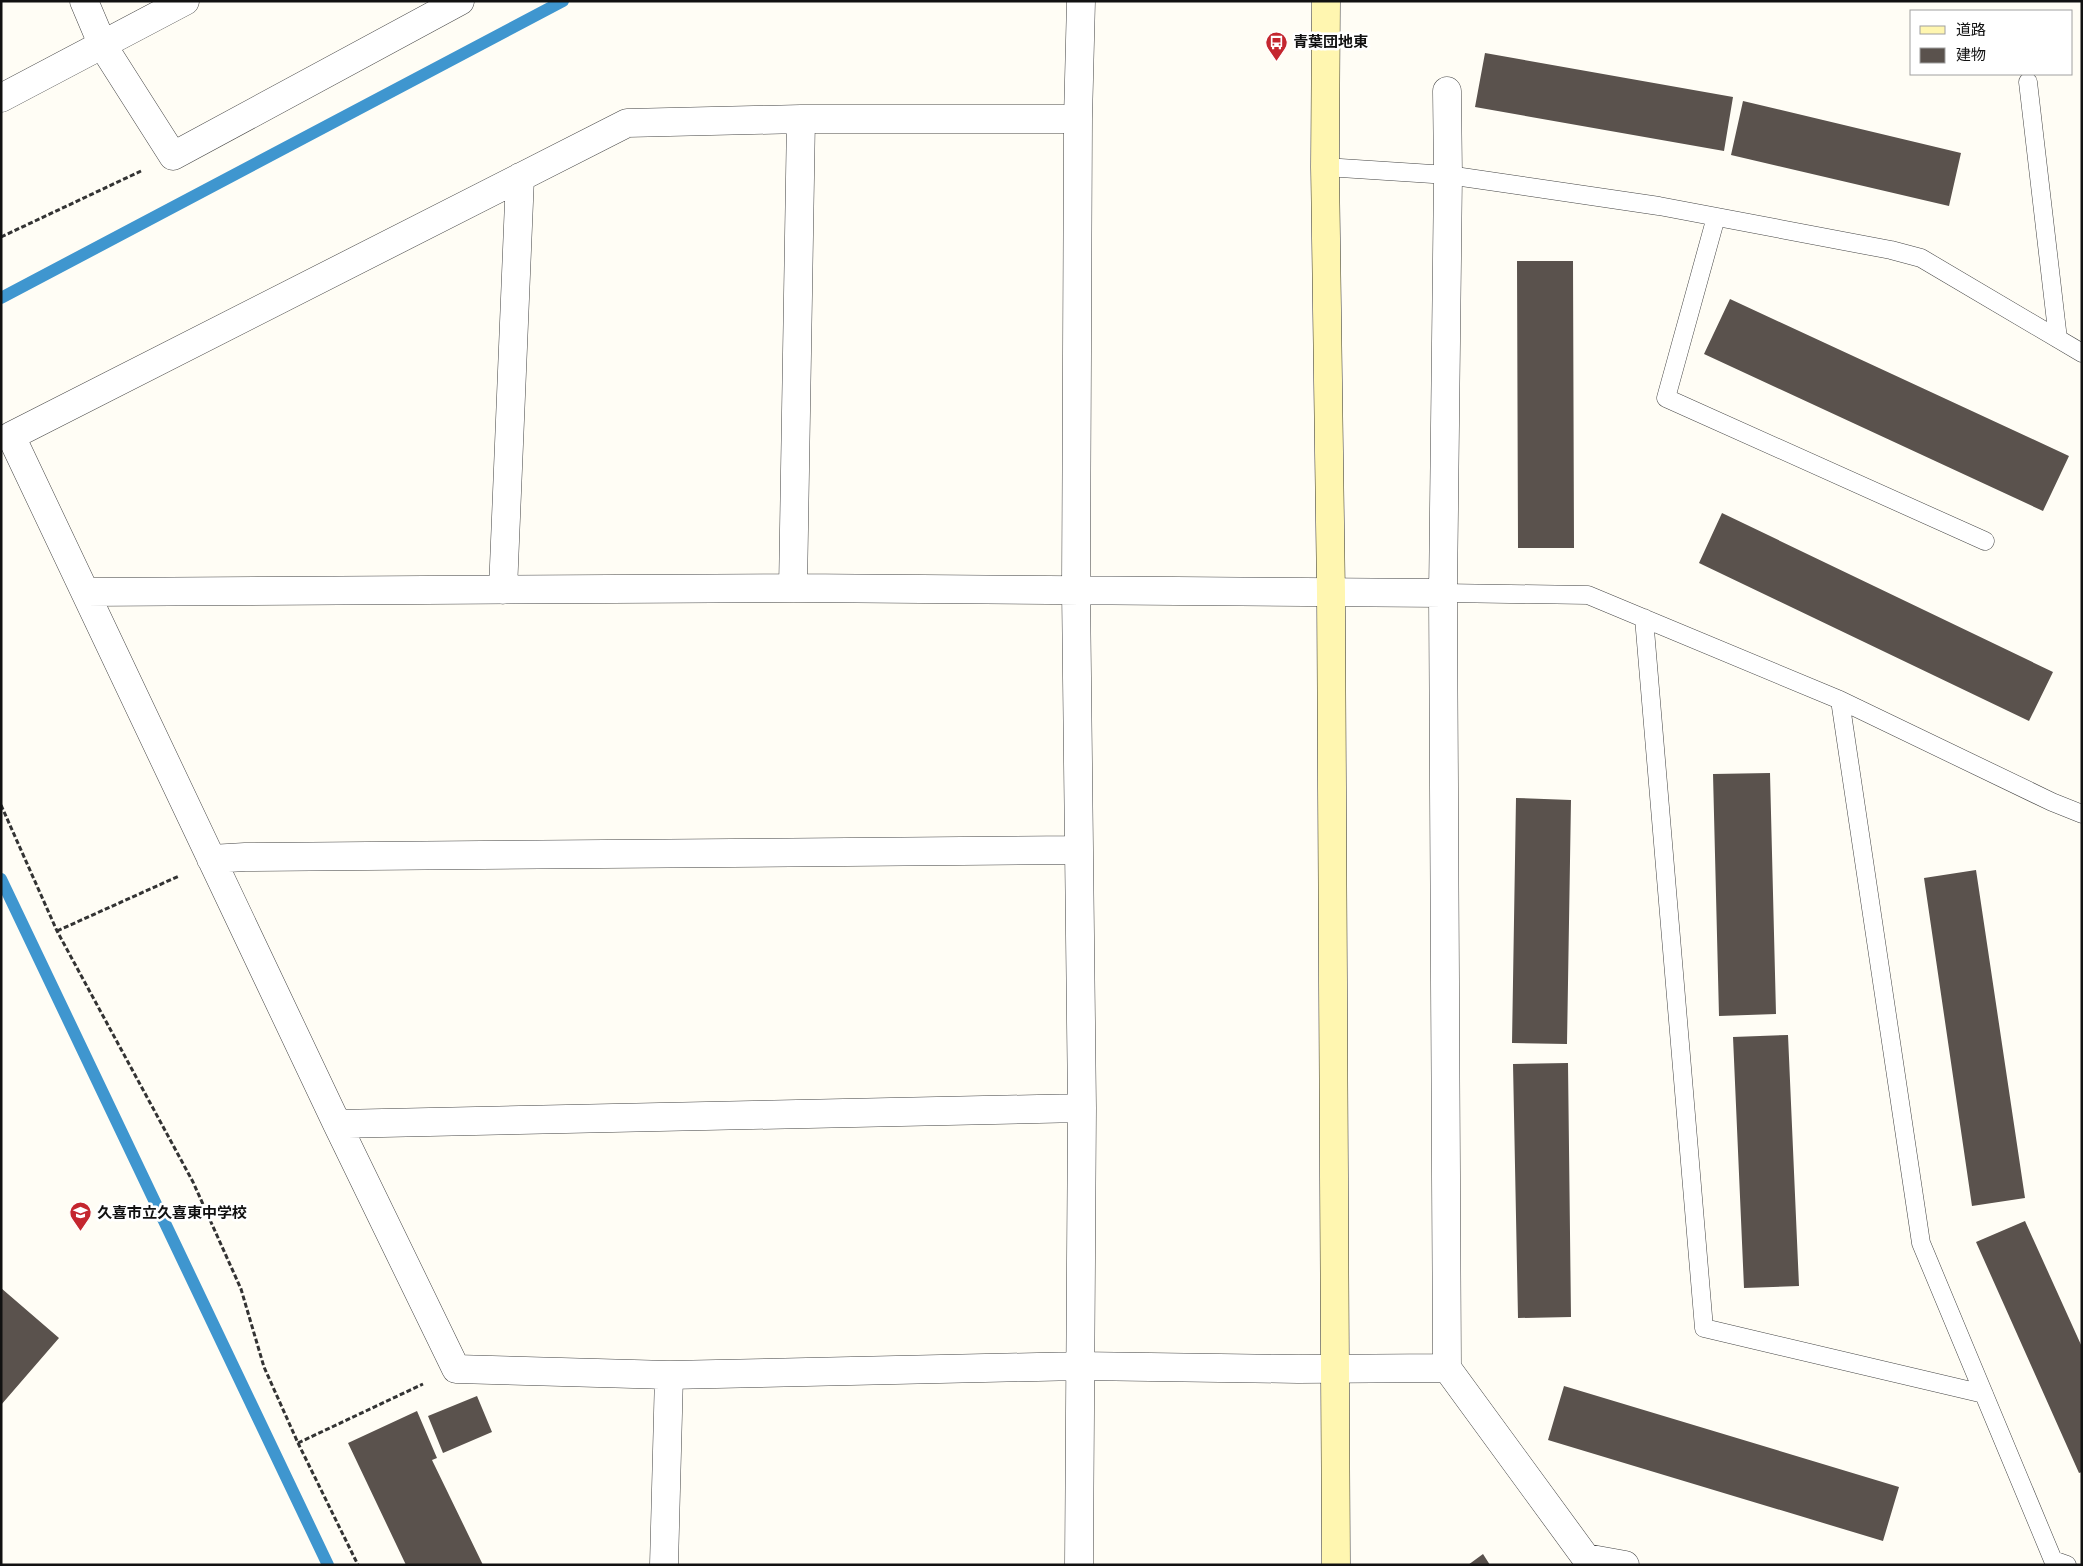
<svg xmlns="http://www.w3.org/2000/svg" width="2083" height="1566" viewBox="0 0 2083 1566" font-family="Bitter,'Noto Sans JP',serif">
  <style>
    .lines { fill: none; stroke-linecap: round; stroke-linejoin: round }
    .stream { stroke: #3f96cf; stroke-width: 12 }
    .building { fill: #5a524d }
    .lane-casing { stroke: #444; stroke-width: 19 }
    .street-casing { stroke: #444; stroke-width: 29 }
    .secondary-casing { stroke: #333; stroke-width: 29 }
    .path { stroke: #333; stroke-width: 3; stroke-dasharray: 5 2.5; stroke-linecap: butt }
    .lane { stroke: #fff; stroke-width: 18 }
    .street { stroke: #fff; stroke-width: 28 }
    .secondary { stroke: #fff6b0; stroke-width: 28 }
    .labels { text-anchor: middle; stroke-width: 5; stroke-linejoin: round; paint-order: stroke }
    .poi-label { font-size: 15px; font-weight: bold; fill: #111; stroke: #fff; text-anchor: start }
  </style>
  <rect width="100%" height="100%" fill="#fffdf5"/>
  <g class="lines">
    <path class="stream" d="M1,298L563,1
      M1,879L328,1565"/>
  </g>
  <path class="building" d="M1485,53L1733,97L1724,151L1475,107Z
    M1743,101L1961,153L1949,206L1731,155Z
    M1517,261H1573L1574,548H1518Z
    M1730,299L2069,456L2043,511L1704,354Z
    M1722,513L2053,672L2029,721L1699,563Z
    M1770,773L1776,1014L1719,1016L1713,774Z
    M1516,798L1571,800L1567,1044L1512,1043Z
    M1976,870L2025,1198L1972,1206L1924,878Z
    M1788,1035L1799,1286L1744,1288L1733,1037Z
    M1568,1063L1571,1317L1518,1318L1513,1064Z
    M2025,1221L2082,1347V1472L2079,1473L1976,1242Z
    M1,1288L59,1338L1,1405Z
    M1564,1386L1899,1487L1883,1541L1548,1440Z
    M477,1396L492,1432L443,1453L428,1416Z
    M417,1411L437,1458L432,1460L483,1565H406L348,1443Z
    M1483,1554L1490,1565H1468Z"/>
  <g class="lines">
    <defs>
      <path id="lane" d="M2028,82L2058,339
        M1325,167L1448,175L1659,206L1891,250L1921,258L2082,353
        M1716,217L1666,398L1985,541
        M1443,593L1588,595L1840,700L2052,802L2082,814
        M1644,618L1704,1328L1984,1394
        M1840,700L1921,1243L2053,1560L2067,1565"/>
      <path id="street" d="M84,1L103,46L173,156L460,1
        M1,98L185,1
        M1078,119H801L627,123L11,436L337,1124L456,1369L669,1375L1080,1366L1298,1369L1447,1368L1586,1558L1625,1565
        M793,588L801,119
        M503,590L520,177
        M85,592L793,588L1443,593
        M211,859L245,857L1078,850
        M337,1124L1082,1108
        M1447,1368L1443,593L1448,175L1447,91
        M664,1565L669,1375
        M1079,1565L1082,1108L1076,590L1078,119L1081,1"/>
      <path id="secondary" d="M1326,1L1325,167L1331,593L1336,1565"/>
    </defs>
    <use href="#lane" class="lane-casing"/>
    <use href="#street" class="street-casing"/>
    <use href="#secondary" class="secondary-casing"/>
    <path class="path" d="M1,237L141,171
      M1,805L57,931L193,1182L241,1289L264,1367L298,1443L358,1565
      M57,931L179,876
      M298,1443L423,1384"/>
    <use href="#lane" class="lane"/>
    <use href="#street" class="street"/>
    <use href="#secondary" class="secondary"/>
  </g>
  <defs>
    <symbol id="bus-pin" viewBox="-11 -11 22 30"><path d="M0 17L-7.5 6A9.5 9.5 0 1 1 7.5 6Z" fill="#c4262e" stroke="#fff"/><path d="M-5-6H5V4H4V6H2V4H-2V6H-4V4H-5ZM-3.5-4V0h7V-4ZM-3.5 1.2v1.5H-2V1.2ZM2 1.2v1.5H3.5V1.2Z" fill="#fff"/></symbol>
    <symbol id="school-pin" viewBox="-11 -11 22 30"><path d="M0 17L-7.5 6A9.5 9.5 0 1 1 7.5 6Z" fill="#c4262e" stroke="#fff"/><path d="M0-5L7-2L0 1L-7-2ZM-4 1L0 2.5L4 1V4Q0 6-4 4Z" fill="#fff"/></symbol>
  </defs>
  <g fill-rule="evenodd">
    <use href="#bus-pin" x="1264" y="30" width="25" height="34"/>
    <use href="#school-pin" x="68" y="1200" width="25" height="34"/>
  </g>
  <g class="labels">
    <g class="poi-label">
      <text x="1293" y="47">青葉団地東</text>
      <text x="97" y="1218">久喜市立久喜東中学校</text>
    </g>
  </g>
  <rect width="2083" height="1566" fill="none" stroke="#111111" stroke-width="5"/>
  <rect x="1910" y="10" width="162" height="65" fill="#ffffff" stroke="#a0a0a0"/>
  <rect x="1920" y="26" width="25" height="8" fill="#fff6b0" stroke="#a0a0a0"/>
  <text x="1956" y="35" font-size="15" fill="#111111">道路</text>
  <rect x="1920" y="48" width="25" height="15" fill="#5a524d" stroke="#a0a0a0"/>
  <text x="1956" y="60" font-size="15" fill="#111111">建物</text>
</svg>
